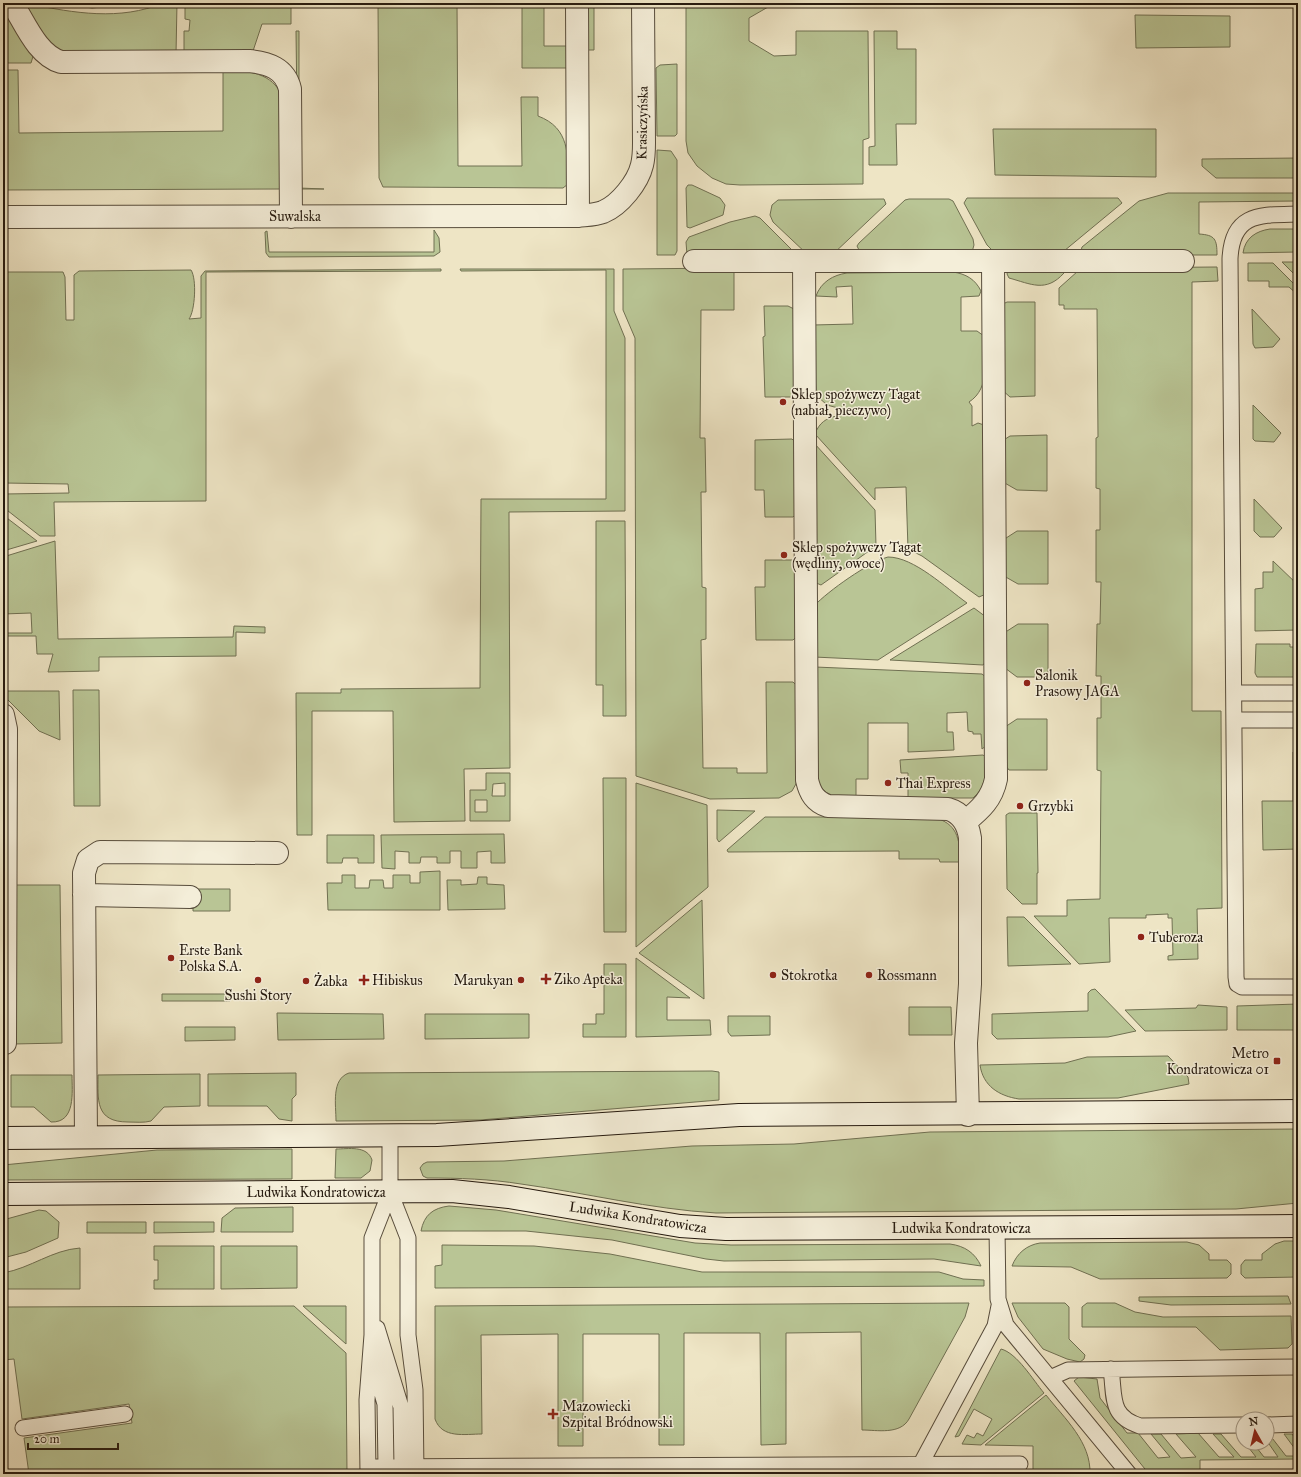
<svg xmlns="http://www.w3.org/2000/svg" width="1301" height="1477" viewBox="0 0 1301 1477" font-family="'IM FELL Great Primer',serif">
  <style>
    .green { fill: #b9c595; stroke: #707052; fill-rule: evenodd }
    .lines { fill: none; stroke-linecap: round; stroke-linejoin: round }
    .service-casing { stroke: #584d3c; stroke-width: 17 }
    .minor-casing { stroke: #584d3c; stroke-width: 24 }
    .secondary-casing { stroke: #261a0f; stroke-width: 24 }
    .service { stroke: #f4eed9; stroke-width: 15 }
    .minor { stroke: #f4eed9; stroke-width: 22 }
    .secondary { stroke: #f4eed9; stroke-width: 22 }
    .poi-dot { fill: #8f2418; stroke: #f4eed9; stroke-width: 1.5 }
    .labels { text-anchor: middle; stroke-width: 3; stroke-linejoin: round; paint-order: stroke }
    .street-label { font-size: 14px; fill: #261a0f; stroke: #f4eed9 }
    .poi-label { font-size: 14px; fill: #261a0f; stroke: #f4eed9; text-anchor: start }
  </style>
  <rect width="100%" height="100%" fill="#eee5c5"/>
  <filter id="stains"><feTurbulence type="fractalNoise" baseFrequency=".005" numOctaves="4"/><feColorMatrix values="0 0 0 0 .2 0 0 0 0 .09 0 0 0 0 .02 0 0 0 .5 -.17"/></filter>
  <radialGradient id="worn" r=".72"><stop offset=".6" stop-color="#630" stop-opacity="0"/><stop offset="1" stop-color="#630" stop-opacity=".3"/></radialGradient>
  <path class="green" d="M62,3H139L92,8Z
    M163,3H177L176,54L55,51L25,7L30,4C74,13 120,21 163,3Z
    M185,3H291V24H262L252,54L184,53V31H189L190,20L185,19Z
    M378,3H457L458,166H522L521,97H538V116C570,128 568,155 568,184L563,188L383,187L379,178Z
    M522,3H544V46H569L570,68H522Z
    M587,3H594V50H587Z
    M686,3H775L749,18V41L774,56L796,55V31H868L869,138L863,140V184L740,185L726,184L712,178L697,166L688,153L686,141Z
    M3,5L34,53L31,63H3Z
    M1135,15L1230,16V47L1136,48Z
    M296,31H299V188L324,189H298Z
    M874,31H897V49H916V124H896L897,165H869V147L875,146Z
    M677,64V134L675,136H657L656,68L660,65Z
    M223,69C243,71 269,71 280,92L282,189L3,190V70H18L19,133L223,131Z
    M993,129H1156V177L995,175Z
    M657,150L671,151L677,160V251L675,255H657Z
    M1298,158V178H1216L1202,166V159Z
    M688,185H692L720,198L725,205L723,215L690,228L687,227L686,188Z
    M1168,193H1298V201L1199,202V234C1215,235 1217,239 1217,255H1084L1081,251L1082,247L1139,201Z
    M967,198H1118L1122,203L1064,251H993L987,245L964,203Z
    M884,199L886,204L832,255H808L773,222L770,215L772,205L778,200Z
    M909,199H949L953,201L973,239L974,245L972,252H860L857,246L859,243L905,200Z
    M755,216L760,218L793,251L687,255L686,242L689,237L730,222Z
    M1270,229H1298V252L1243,253C1245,238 1256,231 1270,229Z
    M434,230L439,238L440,252L434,256L269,257L266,253L265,232L267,231L269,252H434Z
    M1282,262H1298V278Z
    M1248,263H1273L1298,288V295L1289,287H1269V281H1248Z
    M1217,267L1218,281L1192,282V711H1221L1222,908L1197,909L1198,959L1168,960V956L1173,955L1172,918H1168V914L1146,915V918H1109L1110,962L1079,964L1034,916H1067V900L1100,899L1101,771L1097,770V718H1101V676H1096L1097,624H1100L1101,582H1096V530H1100V489L1096,488V438L1098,437L1097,309H1064V305H1059V288L1078,271L1088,268Z
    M731,268L734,273V310H701L700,438H705L706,492H701L702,587L706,588V639L701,640L703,768H737V773H767L766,682H793L797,686V782L792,791L779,798L710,799L636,776L635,338L623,310V269Z
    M441,269V271L206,272V501L54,502L55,536H40L3,507L4,494L69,493L68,484L4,483L7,371H3V272H63L65,277L66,320H74V275L79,271L191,270C197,279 195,311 189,319L201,318V276L205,271Z
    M460,269H614V311L625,338V511L509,512L510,768L464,769L465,821L394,822L393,711H312V835H297L296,693H341V689L480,688L481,499H606V270L461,271Z
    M1008,270L1064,271V273C1046,293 1031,284 1009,278L1007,274Z
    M953,272C966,274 975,279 981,291L979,296L961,297V331H977L984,336C984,359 991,388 969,402L972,406V426L978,423L984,425L986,594L979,597L922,556L908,549L906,487L875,488V500L815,434C819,423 826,418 837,416L838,408L827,405L816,395L813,325L853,324L852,286L836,287L837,297L816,296C821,282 833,275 847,273Z
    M1007,302H1035V396L1010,397L1001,389L1003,304Z
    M764,306H788L794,309L796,392L792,397H765L763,337L765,336Z
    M1252,309L1280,339L1273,347L1255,348L1253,344Z
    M1253,405L1281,433L1274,442L1255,441L1253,439Z
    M1047,435V491L1017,490L1003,482L1002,441L1010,436Z
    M792,439L796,443V514L793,517H765L764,490H755V440Z
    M814,443L875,510L876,546L821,585L814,582Z
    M1254,499L1282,528L1274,537H1260L1254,531Z
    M3,515L37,541L3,551Z
    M596,521H625L626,716H603V685H596Z
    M1017,531H1048V584H1018L1004,576L1003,540Z
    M55,541L58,639L233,637L234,626L265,627V633L236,632V656L99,657V671L48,672L53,654H37L36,636H3V633H32L31,613L3,614V557Z
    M888,557C914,557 946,588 967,603L878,660L814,657V606C828,591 869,562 888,557Z
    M765,560H793L797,564V636L793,640H756L755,587H765Z
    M1273,561L1298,585V630L1255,631V589L1263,588V572H1273Z
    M974,608L986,617L987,660L983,665L890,660Z
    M1018,624H1048V677H1017L1005,668L1004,633Z
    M1256,644H1290V647H1298V677H1257L1255,673Z
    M815,667L982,674L987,678V745L982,749L981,734H973V732L968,731L967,712L947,713V732H953L954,750L908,752V723H868V779H856V799C838,799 827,798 817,781Z
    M73,690H99L100,806H74Z
    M3,691H59L60,740L39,731L3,695Z
    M1017,719H1047V770H1009L1006,766L1005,727Z
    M1298,751V849L1263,850L1262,801H1293V752Z
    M983,755L987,758C987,773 985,788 973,798H908V773H901L900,760Z
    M486,773H510V821H470V790H486ZM505,783V796H492L493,784ZM475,800H487V812H475Z
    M603,778H626V932H604Z
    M636,783L707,805L708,887L636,947Z
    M717,810L755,811L719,842L717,839Z
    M1009,813H1037L1038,873H1037V904H1022L1007,889L1006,815Z
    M765,817H932C958,823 959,838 961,862H940L939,859H899V851L728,852L727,850Z
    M504,834L505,863H491V851L477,852V868H461V851H450V863H437V857H421L420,863H409V852L395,851V869L382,868L381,835Z
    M327,835H374V863H358V858H343L342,863H327Z
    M440,871V910H328L327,883H342V875H355V888H369L370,880H383L384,888H393V875H410V883H420V872Z
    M478,877H487V884L504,885L505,909L448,910L447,880H461V885L477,884Z
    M15,885H60L62,1043L13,1044Z
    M193,889H230V911H193Z
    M702,900L704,999L639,953Z
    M1007,917H1024L1071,964L1008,966Z
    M636,958L690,998L667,997V1020H710L711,1035L636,1037Z
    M604,964H626V1037H583V1024H596V1014H604Z
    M1095,989L1136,1031L1108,1037L997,1039L992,1034V1014L1088,1011V993L1091,990Z
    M162,994H230V1001H162Z
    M1298,1004V1030H1237V1006Z
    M1198,1005L1227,1007V1030L1145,1031L1125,1010L1196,1008Z
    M909,1007H951L952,1035H909Z
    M277,1013L383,1014L384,1039L278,1040Z
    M425,1014H529V1038L425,1039Z
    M728,1016H770V1035L731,1036L728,1032Z
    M185,1027H235V1040L185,1041Z
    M1168,1056L1188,1077L1189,1084L1118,1098L1019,1099C999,1096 983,1086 980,1065L1065,1063L1087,1057Z
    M712,1071L719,1072V1100L480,1120L336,1121C336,1105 331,1079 349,1073Z
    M296,1073V1095L292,1099V1121L279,1119L267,1106H208V1074Z
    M200,1074V1106L164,1107L151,1121C144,1123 136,1122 128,1122C95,1122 98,1100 98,1075Z
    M11,1075H72C72,1092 76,1123 51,1122L34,1107H11Z
    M1298,1129V1203L1236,1209L716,1213C650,1209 586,1193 521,1184C490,1179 459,1178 427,1178L423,1176L420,1168L423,1164L427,1162L504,1161L692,1146L794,1144L930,1132Z
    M292,1149V1179L3,1180V1165L157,1150Z
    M336,1149C348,1149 367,1145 372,1160L370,1171L361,1178H335Z
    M449,1206L496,1210L695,1243L731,1245L950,1244C965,1246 975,1253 981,1266L934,1259L724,1261L706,1259L612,1240L526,1231H421C424,1215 433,1208 449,1206Z
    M293,1207V1232H221L222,1218L235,1208Z
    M39,1210L46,1211L59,1222L58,1238L26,1252L3,1258V1220Z
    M87,1222H146V1233H87Z
    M154,1222H214V1232L154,1233Z
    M1284,1241H1298V1277L1245,1278L1241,1274V1265L1245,1260H1262V1254L1275,1244Z
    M1187,1242L1199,1245L1209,1254V1260H1227L1231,1264V1274L1227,1278L1100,1279L1071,1267L1012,1266C1017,1253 1027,1245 1040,1243Z
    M442,1245L534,1246L610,1254L702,1272H939L963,1279L984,1280V1286L435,1288V1266L442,1265Z
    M154,1246H214V1289H154V1280H158V1260H154Z
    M221,1246H297V1288L221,1289Z
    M80,1248V1289H3V1273C31,1268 52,1250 80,1248Z
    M1288,1296L1291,1304L1171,1305L1139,1301V1297Z
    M969,1303L965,1317L909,1419C900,1435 877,1430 862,1430L861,1332L786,1333V1444L761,1445L760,1333H684V1445H659V1334H583V1446H558V1334L481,1335L482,1434C465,1434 442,1439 435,1419V1306Z
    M1012,1303H1065L1069,1307V1339L1085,1355L1084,1359L1080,1362L1067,1359L1043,1349L1018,1317Z
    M1087,1303H1115L1135,1312L1163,1317L1291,1316L1292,1344L1288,1348L1220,1350L1196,1327H1082V1307Z
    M294,1306L346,1353L347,1474H29L24,1438L132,1423L129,1404L22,1419L14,1359L3,1360V1307Z
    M303,1306H346V1344Z
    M1001,1349C1017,1353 1033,1380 1044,1393L981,1445L962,1444L967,1435L974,1438L977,1433L983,1436L992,1419L974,1409L959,1436L955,1437Z
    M1079,1377L1097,1379L1100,1398L1127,1433H1138L1158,1458L1170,1457L1151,1434H1161L1181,1458L1196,1457L1176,1434L1198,1433L1219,1457H1234L1213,1434H1221L1241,1457H1256L1245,1443H1253L1264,1457H1278L1267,1441V1434H1269L1286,1456H1298V1459L1200,1460V1474H1149L1074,1381Z
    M1046,1395C1065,1419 1091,1442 1090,1474H1033V1446L985,1445Z
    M1284,1434H1292L1298,1442V1453Z"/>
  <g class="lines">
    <defs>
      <path id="service" d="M1298,214C1261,215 1232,212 1230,259L1236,977L1237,984L1242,987H1298
        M1234,693H1298
        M1234,720H1298
        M390,1192L408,1238V1335L415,1390L416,1474
        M997,1228L998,1299L1006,1325L1129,1474
        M377,1328L401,1407L402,1467
        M373,1362L385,1404L386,1467
        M1111,1369C1115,1397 1109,1416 1140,1426L1243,1425
        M1050,1378L1068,1370L1298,1367
        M1267,1425L1298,1424
        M23,1428L125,1414
        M368,1467L1020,1464
        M917,1471L995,1326L999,1306
        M368,1474L367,1400L372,1335V1238L390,1192V1134"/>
      <path id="minor" d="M12,3C25,23 37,55 61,62L249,61C268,63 285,68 290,89L291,217
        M577,3L578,216
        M3,217L578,216C587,215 595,215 603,212C620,205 638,182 642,165C644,157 644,150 644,143L643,3
        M694,261H1183
        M804,261L807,780C810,793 815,802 828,806L948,809C962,813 968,824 970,838V984L966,1043L968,1115
        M3,715L6,729L5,1043
        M965,822C981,809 992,799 996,779L993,261
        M84,895L190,897
        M86,1137L84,873L88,860L100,852L277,853"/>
      <path id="secondary" d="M3,1138L437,1135L739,1115L1298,1111
        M3,1194L452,1191L509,1197L680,1226L726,1229L1298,1226"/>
    </defs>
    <use href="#service" class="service-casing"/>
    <use href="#minor" class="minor-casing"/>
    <use href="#secondary" class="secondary-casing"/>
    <use href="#service" class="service"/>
    <use href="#minor" class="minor"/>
    <use href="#secondary" class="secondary"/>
  </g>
  <g class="poi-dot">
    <circle cx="783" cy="402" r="4"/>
    <circle cx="784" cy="555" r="4"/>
    <circle cx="1027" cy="683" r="4"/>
    <circle cx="888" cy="783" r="4"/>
    <circle cx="1020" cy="806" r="4"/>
    <circle cx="1141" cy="937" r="4"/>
    <circle cx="171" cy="958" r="4"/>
    <circle cx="773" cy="975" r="4"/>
    <circle cx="869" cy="975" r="4"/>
    <path d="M544 973h4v4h4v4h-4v4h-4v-4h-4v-4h4z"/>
    <circle cx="258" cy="980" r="4"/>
    <path d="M362 974h4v4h4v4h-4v4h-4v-4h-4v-4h4z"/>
    <circle cx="521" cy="980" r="4"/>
    <circle cx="306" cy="981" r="4"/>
    <rect x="1273" y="1057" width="8" height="8" rx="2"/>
    <path d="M551 1408h4v4h4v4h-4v4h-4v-4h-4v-4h4z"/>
  </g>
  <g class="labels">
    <g class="street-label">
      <text transform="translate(642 123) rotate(-89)" y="5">Krasiczyńska</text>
      <text x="295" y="221">Suwalska</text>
      <text x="316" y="1197">Ludwika Kondratowicza</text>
      <text transform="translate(638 1217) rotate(9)" y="5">Ludwika Kondratowicza</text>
      <text x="961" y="1233">Ludwika Kondratowicza</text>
    </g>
    <g class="poi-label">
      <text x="791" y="399">Sklep spożywczy Tagat<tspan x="791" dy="16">(nabiał, pieczywo)</tspan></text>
      <text x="792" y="552">Sklep spożywczy Tagat<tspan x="792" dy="16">(wędliny, owoce)</tspan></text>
      <text x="1035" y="680">Salonik<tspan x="1035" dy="16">Prasowy JAGA</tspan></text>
      <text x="896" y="788">Thai Express</text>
      <text x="1028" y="811">Grzybki</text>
      <text x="1149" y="942">Tuberoza</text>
      <text x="179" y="955">Erste Bank<tspan x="179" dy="16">Polska S.A.</tspan></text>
      <text x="781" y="980">Stokrotka</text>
      <text x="877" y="980">Rossmann</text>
      <text x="554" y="984">Ziko Apteka</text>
      <text x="372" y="985">Hibiskus</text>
      <text x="513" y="985" text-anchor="end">Marukyan</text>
      <text x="314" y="986">Żabka</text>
      <text x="258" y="1000" text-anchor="middle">Sushi Story</text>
      <text x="1269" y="1058" text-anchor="end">Metro<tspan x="1269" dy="16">Kondratowicza 01</tspan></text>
      <text x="562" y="1411">Mazowiecki<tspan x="562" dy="16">Szpital Bródnowski</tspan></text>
    </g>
  </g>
  <rect width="1301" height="1477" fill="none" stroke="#eee5c5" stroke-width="16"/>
  <rect x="4" y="4" width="1293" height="1469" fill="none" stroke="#261a0f" stroke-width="2"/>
  <rect x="8" y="8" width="1285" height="1461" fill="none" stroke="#261a0f"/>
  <g transform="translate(1255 1431) rotate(352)"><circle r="19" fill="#f4eed9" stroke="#a29988"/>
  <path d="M0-3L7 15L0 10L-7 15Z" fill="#8f2418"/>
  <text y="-6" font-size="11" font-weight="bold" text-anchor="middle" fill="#261a0f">N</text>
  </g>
  <path d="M28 1443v6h90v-6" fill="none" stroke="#261a0f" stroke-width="2"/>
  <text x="34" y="1443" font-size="12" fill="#261a0f" stroke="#f4eed9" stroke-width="3" paint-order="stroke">20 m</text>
  <rect width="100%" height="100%" filter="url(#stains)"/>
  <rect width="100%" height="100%" fill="url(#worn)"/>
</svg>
